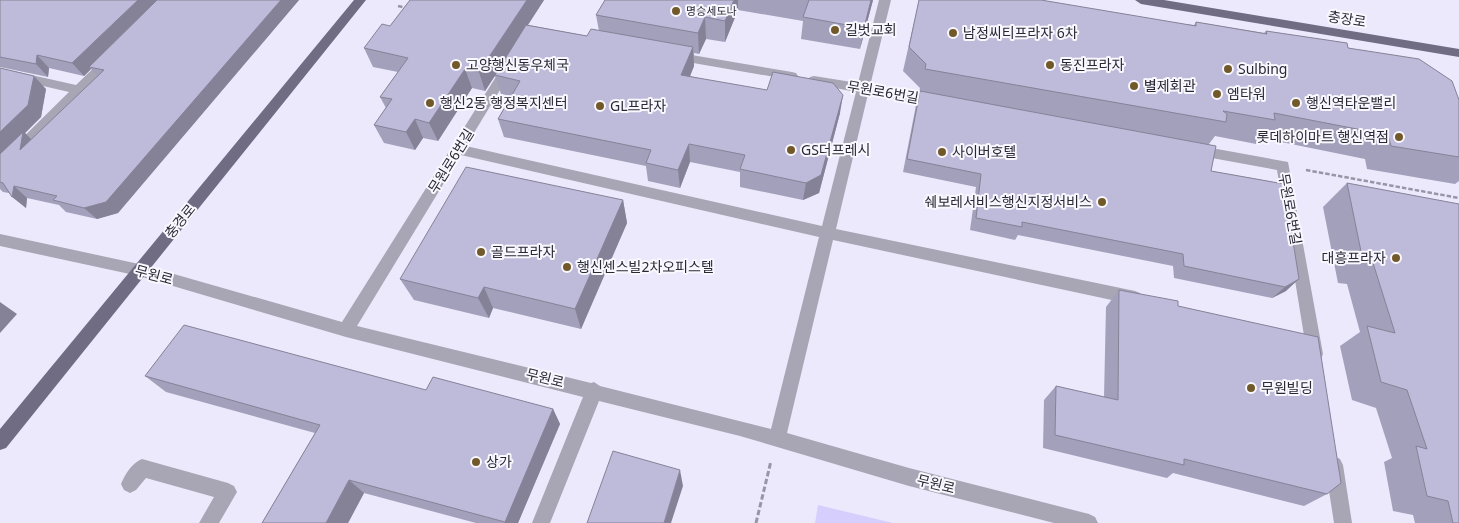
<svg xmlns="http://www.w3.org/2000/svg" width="1459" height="523" viewBox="0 0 1459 523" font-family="'Noto Sans','Noto Sans KR',sans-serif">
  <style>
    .green { fill: #d6cffd }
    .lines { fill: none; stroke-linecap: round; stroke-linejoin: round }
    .path-far1 { stroke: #9896a6; stroke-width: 2.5; stroke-dasharray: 4.5 2; stroke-linecap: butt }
    .path { stroke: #9896a6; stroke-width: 3; stroke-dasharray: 5.5 2.5; stroke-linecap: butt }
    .minor { fill: #a8a6b4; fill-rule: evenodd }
    .major { fill: #6f6c84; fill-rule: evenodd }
    .wall { fill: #a3a0bb }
    .shaded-wall { fill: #858298 }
    .building { fill: #bebad9; stroke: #858298 }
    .poi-dot { fill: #71592a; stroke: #f9f8ff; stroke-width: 2 }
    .labels { text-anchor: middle; stroke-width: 4; stroke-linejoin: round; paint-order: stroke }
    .far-poi-label { font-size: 11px; fill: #2a2834; stroke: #f9f8ff; text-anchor: start }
    .street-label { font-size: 14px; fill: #2a2834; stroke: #f9f8ff }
    .poi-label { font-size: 14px; fill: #2a2834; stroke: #f9f8ff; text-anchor: start }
  </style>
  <rect width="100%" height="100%" fill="#ece9fd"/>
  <path class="green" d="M818,505L893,523H815Z"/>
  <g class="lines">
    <path class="path-far1" d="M398,6L407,8
      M1306,170L1459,198"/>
    <path class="path" d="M756,523L771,461"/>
    <path class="minor" d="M879,0H891L870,86L937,97L942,99L943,102L942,105L937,107L868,94L836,229L1135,291L1140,293L1143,298L1140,303L1135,305L833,240L787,433L909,468L1089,514L1095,517L1098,523H1054L909,486L740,436L599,401L550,523H532L583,397L346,337L139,276L0,246V234L139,264L342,322L504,64L508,63L514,67L466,146L822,226L856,92L814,84L810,83L808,80L810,77L814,76L858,83ZM461,155L819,237L771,429L600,386L594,382L591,383L357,326Z
      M674,52L792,72L796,73L798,76L796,79L792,80L670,59L668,56Z
      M110,55L114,56L116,59L114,62L5,173L0,174V160L69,92L0,76V68L76,85L106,56Z
      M1195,145L1288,162L1323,354L1321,359L1315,361L1309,359L1307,354L1277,170L1190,154L1188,150L1190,146Z
      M1334,456L1340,459L1343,465L1352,523H1334L1325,465L1328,459Z
      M142,459L228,483L234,486L237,492L219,523H199L214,497L146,478L136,490L130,493L124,490L121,484C125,474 132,463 142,459Z"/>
    <path class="major" d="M354,0H366L6,448L0,450V429Z
      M1135,0H1164L1459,49V57L1141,4Z"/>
  </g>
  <path class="wall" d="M0,0H299L118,213L97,219L66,212L59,205L27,198L26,208L9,193L3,192L0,189V68L46,89L41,117L25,133L31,139L98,76L91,69L84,76L49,68L48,77L0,67Z
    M410,0H544L528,25L587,36L599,31L596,15L605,0H873L860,49L801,39L803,21L738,10L725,42L706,39L699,54L694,53V66L690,76L840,113L819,193L803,200L740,187V172L690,162L680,188L648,181L646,166L504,137L498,119L511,96L501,94L495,76L485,91L472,88L438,141L423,138L415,150L384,143L374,125L386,108L380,97L398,72L373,67L364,48L390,26Z
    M919,0L1194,25L1196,22L1264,33L1266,31L1348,48L1459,100V181L1455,184L1367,169L1365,159L1261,138L1256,144L1215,136L1209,144L1211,171L1284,184L1286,291L1272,298L1174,278L1173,266L1018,235L1015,240L970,230L976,187L903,172L916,105L920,93H919L920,88L903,71Z
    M1347,183L1459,523H1415L1413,515L1393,511L1384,462L1392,458L1376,408L1352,400L1340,346L1360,332L1347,284L1338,283L1323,207Z
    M623,200L627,223L581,329L493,308L489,318L414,300L400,279Z
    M1119,290L1178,306L1327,494L1304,506L1173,473L1167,478L1043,448L1044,400L1056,386L1104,397L1106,307Z
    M145,376L426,390L553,409L560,424L518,523H476L364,493L348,523H262L315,433L166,392Z"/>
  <path class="shaded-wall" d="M138,0H160L89,67L91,69L84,76L72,63Z
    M281,0H299L118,213L97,219L84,208Z
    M527,0H544L485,91L479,72Z
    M734,0H738V10L725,42V21Z
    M871,0H873L860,49L864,28Z
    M705,17L706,39L699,54L698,33Z
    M693,47L694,66L683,94L681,75Z
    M37,55L49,68L48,77L36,64Z
    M465,69L472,88L438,141L429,123Z
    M34,76L46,89L41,117L25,133L36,144L0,157V132Z
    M843,95L840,113L819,193L803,200L806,183Z
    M415,119L423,138L415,150L406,132Z
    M689,144L690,162L680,188L678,170Z
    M14,186L27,198L26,208L12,197Z
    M623,200L627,223L581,329L575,309Z
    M1299,279L1286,291L1272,298L1285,287Z
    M484,287L493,308L489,318L478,298Z
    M0,302L17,314L0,333Z
    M553,409L560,424L518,523H505V522Z
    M680,470L683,486L671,523H664Z
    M349,480L364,493L348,523H326Z"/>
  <path class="building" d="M0,0H138L72,63L37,55L36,64L0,57Z
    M157,0H281L106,202L84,208L53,200L57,196L14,186L12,197L3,183L0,182V154L23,132L20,150L104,70L89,67Z
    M410,0H527L479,72L465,69L429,123L415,119L406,132L374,125L392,99L380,97L408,58L364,48L382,24L390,26Z
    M605,0H734L725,21L705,17L698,33L596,15Z
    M809,0H871L864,28L803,17Z
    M919,0H1041L1196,26V22L1267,34L1266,31L1347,43L1348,48L1419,59L1452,81L1459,100V157L1391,146L1388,135L1274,113L1275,120L1223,111L1227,114L1226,122L925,69L926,64L909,47Z
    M526,25L587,36L591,29L693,47L681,75L767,90L773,72L833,83L843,95L821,175L806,183L740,169L745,155L689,144L678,170L646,163L651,150L498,119L520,81L495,75Z
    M0,68L34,76L28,105L0,132Z
    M920,91L1216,146L1211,171L1284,184L1299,279L1285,287L1184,266L1183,254L1022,222V227L976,218L981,174L907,159Z
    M466,167L623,200L575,309L484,287L478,298L400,279Z
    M1347,183L1459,204V523H1453L1448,501L1427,496L1416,446L1427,449L1407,390L1381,382L1367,326L1395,333L1373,263L1363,261Z
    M1119,290L1178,301V306L1318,337L1341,483L1327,494L1184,459V465L1055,435L1056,386L1118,400Z
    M184,325L426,390L433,377L553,409L505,522L349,480L326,523H262L320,425L145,376Z
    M613,451L680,470L664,523H587Z"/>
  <g class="poi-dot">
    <circle cx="676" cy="11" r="5"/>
    <circle cx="835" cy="30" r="5"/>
    <circle cx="953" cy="33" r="5"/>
    <circle cx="456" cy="65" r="5"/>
    <circle cx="1050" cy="65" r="5"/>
    <circle cx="1228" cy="69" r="5"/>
    <circle cx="1134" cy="86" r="5"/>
    <circle cx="1217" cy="94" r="5"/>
    <circle cx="430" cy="103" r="5"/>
    <circle cx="1296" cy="103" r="5"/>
    <circle cx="600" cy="106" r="5"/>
    <circle cx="1399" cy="137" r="5"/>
    <circle cx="791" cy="150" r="5"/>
    <circle cx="942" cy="152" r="5"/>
    <circle cx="1102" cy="202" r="5"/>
    <circle cx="481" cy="252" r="5"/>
    <circle cx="1396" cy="258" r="5"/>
    <circle cx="567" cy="267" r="5"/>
    <circle cx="1251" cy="388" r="5"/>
    <circle cx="476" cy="462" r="5"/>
  </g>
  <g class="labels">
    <g class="far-poi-label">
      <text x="686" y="15">명승세도나</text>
    </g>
    <g class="street-label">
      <text transform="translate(1347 19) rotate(9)" y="5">충장로</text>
      <text transform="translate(883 92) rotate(10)" y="5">무원로6번길</text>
      <text transform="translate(451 161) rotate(-58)" y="5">무원로6번길</text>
      <text transform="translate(1290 209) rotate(80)" y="5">무원로6번길</text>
      <text transform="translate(180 221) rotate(-51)" y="5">충경로</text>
      <text transform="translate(154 275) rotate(15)" y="5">무원로</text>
      <text transform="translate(545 378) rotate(14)" y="5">무원로</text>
      <text transform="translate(936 484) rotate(14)" y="5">무원로</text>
    </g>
    <g class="poi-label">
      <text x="845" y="35">길벗교회</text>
      <text x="963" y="38">남정씨티프라자 6차</text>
      <text x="466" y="70">고양행신동우체국</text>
      <text x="1060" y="70">동진프라자</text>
      <text x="1238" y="74">Sulbing</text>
      <text x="1144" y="91">별제회관</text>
      <text x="1227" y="99">엠타워</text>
      <text x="440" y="108">행신2동 행정복지센터</text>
      <text x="1306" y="108">행신역타운밸리</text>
      <text x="610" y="111">GL프라자</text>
      <text x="1389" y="142" text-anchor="end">롯데하이마트 행신역점</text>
      <text x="801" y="155">GS더프레시</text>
      <text x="952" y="157">사이버호텔</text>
      <text x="1092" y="207" text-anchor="end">쉐보레서비스행신지정서비스</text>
      <text x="491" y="257">골드프라자</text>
      <text x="1386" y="263" text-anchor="end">대흥프라자</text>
      <text x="577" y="272">행신센스빌2차오피스텔</text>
      <text x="1261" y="393">무원빌딩</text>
      <text x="486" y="467">상가</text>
    </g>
  </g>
</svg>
